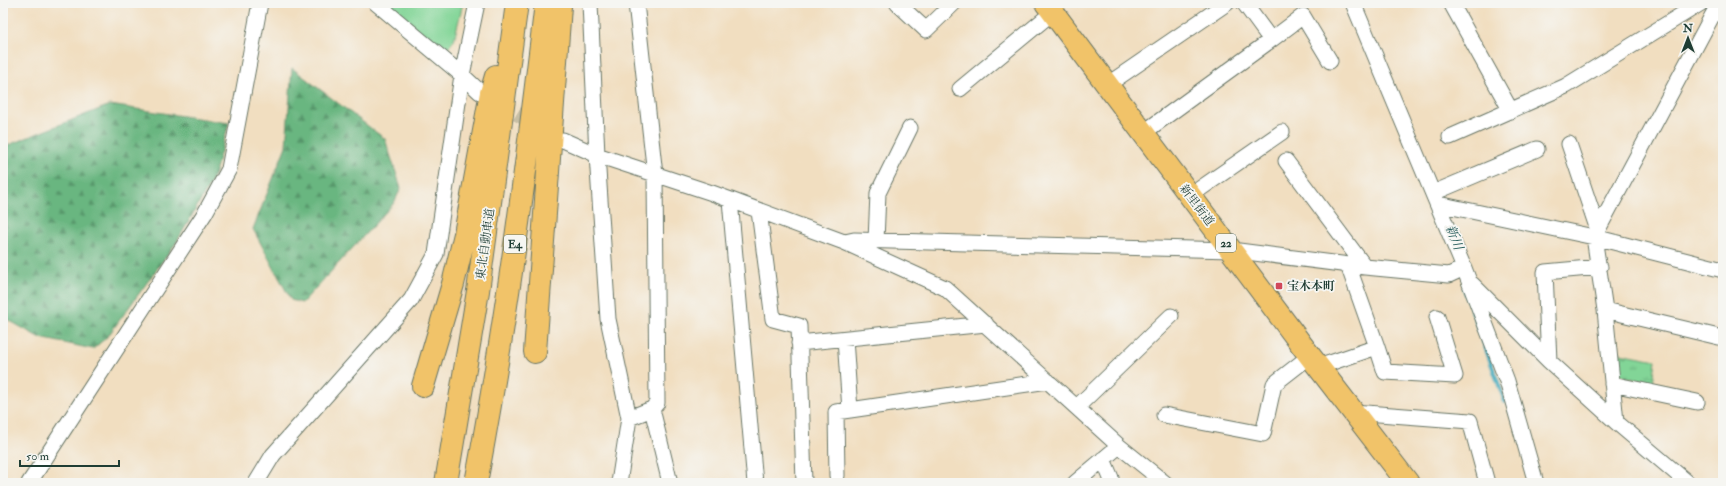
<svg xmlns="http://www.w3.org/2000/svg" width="1726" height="486" viewBox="0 0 1726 486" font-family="'IM FELL Double Pica','Noto Serif JP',serif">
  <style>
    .grass { fill: #82d597; stroke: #508966 }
    .forest { fill: url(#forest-firs); stroke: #447a5a }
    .park { fill: url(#park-tufts); stroke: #508966 }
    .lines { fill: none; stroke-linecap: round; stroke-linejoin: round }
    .stream { stroke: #3eaabd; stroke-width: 4 }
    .street-tunnel { stroke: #c7bea4; stroke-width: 15; stroke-dasharray: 15 8; stroke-linecap: butt }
    .street-casing { stroke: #687565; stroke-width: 17 }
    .primary-casing { stroke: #687565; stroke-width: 24 }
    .highway-casing { stroke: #687565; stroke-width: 24 }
    .street { stroke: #fff; stroke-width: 15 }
    .primary { stroke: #f1c369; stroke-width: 22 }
    .highway { stroke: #f1c369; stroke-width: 22 }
    .poi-dot { fill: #d1495b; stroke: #f6f6f2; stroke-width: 1.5 }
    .labels { text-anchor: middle; stroke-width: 3.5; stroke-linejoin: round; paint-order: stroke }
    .shield { fill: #f6f6f2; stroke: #60746d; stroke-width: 1 }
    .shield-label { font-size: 11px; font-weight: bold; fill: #1f3d34 }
    .street-label { font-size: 12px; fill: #1f3d34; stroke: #f6f6f2 }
    .poi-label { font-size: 12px; font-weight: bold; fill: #1f3d34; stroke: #f6f6f2; text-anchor: start }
    .water-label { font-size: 13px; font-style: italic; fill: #285e5d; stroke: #f6f6f2 }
  </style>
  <defs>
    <pattern id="forest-firs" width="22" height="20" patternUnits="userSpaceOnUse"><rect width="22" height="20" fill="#69b680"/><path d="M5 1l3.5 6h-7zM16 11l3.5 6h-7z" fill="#56956a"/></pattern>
    <pattern id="park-tufts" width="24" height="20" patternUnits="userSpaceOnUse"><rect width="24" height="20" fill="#82d597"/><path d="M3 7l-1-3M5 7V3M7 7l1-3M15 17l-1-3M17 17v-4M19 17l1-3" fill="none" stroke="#6aae7c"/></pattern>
  </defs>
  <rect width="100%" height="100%" fill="#f6f6f2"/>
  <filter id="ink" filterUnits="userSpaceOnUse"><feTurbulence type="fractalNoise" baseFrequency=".025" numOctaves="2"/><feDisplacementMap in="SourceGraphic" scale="8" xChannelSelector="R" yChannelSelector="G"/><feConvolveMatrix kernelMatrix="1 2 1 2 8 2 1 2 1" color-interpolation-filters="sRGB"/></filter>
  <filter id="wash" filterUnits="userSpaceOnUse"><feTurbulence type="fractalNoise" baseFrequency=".012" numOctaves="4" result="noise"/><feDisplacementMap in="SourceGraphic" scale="16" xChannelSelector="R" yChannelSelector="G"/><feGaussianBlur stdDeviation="0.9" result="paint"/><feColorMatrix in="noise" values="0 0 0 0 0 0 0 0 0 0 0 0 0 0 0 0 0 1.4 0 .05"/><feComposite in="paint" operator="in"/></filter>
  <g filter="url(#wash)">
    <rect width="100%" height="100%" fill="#f1dec0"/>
    <path class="grass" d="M383,3H463L454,40L445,52Z"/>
    <path class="forest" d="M292,68L385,139L401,188L394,203L302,303L291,300L253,229L286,146Z
      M110,105L229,123L213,179L176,243L108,336L93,349L40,338L3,317V147Z"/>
    <path class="park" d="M1615,352L1656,360L1653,383L1624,377L1616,370Z"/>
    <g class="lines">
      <path class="stream" d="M1464,288L1505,402"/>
    </g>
  </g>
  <g filter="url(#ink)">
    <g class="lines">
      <path class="street-tunnel" d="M497,102L538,126"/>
      <defs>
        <path id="street" d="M376,3L462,75L480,92
          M590,3L597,155L608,319L629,418L619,483
          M897,3L926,30L954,3
          M1353,3L1464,268L1507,381L1536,483
          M1451,3L1511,111
          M1271,40L1303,16L1330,61
          M1107,85L1227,3
          M960,89L1053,12
          M1143,133L1271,40L1244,3
          M1450,137L1566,86L1701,3
          M563,140L597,155L712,193L844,242L945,288L1119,446L1165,483
          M1569,144L1598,230
          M1286,161L1365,267
          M1433,193L1537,149
          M1191,195L1282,132
          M730,200L755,483
          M1438,204L1594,237L1723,270
          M759,211L773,319L799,326L804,483
          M876,241L878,193L910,128
          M845,242L854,240L1231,250L1365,267L1449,275L1464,268
          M1600,267L1545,272L1549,361L1616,422
          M1472,284L1549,361
          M1605,310L1723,338
          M845,339L850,410L1048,381
          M799,343L986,324
          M1377,347L1385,372L1455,376L1437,317
          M1318,367L1377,347L1348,265
          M1612,384L1697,402
          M1077,407L1171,316
          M652,409L670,483
          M1353,412L1470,421L1487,483
          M1164,415L1263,434L1274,384L1310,356
          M629,418L652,409L657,403L655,175L636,3
          M1103,459L1111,478V483
          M837,476L836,412L850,410
          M29,483L205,213L229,169L260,3
          M256,483L273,455L411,300L436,254L462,75L477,3
          M1075,483L1119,446
          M1688,483L1616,422L1605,310L1594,237L1719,3L1723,9"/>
        <path id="primary" d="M1046,3L1310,356L1408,483"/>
        <path id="highway" d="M535,352L560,6
          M423,386L453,284L465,234L491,93L496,76
          M446,483L478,291L517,3
          M476,483C506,324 527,164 546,3"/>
      </defs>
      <use href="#street" class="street-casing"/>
      <use href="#primary" class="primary-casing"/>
      <use href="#highway" class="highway-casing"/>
      <use href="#street" class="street"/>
      <use href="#primary" class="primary"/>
      <use href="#highway" class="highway"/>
    </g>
  </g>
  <rect class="poi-dot" x="1275" y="282" width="8" height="8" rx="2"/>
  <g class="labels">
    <g class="shield">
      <rect x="1216" y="234" width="20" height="18" rx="3"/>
      <rect x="504" y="235" width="22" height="18" rx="3"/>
    </g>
    <g class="shield-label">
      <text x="1226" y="247">22</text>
      <text x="515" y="248">E4</text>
    </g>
    <g class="street-label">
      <text transform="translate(1197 205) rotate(53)" y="4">新里街道</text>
      <text transform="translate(485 244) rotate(-82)" y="4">東北自動車道</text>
    </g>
    <g class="poi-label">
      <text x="1287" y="290">宝木本町</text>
    </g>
    <g class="water-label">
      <text transform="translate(1455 237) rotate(68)" y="5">新川</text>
    </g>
  </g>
  <rect width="1726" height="486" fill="none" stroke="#f6f6f2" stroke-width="16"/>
  <g transform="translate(1688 38)" stroke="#f6f6f2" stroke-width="3" paint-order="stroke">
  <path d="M0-3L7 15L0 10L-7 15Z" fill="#1f3d34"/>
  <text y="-6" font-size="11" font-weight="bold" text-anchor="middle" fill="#1f3d34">N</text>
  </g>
  <path d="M20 460v6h99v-6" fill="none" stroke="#1f3d34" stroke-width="2"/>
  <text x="26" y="460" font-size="12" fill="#1f3d34" stroke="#f6f6f2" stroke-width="3" paint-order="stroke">50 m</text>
</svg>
